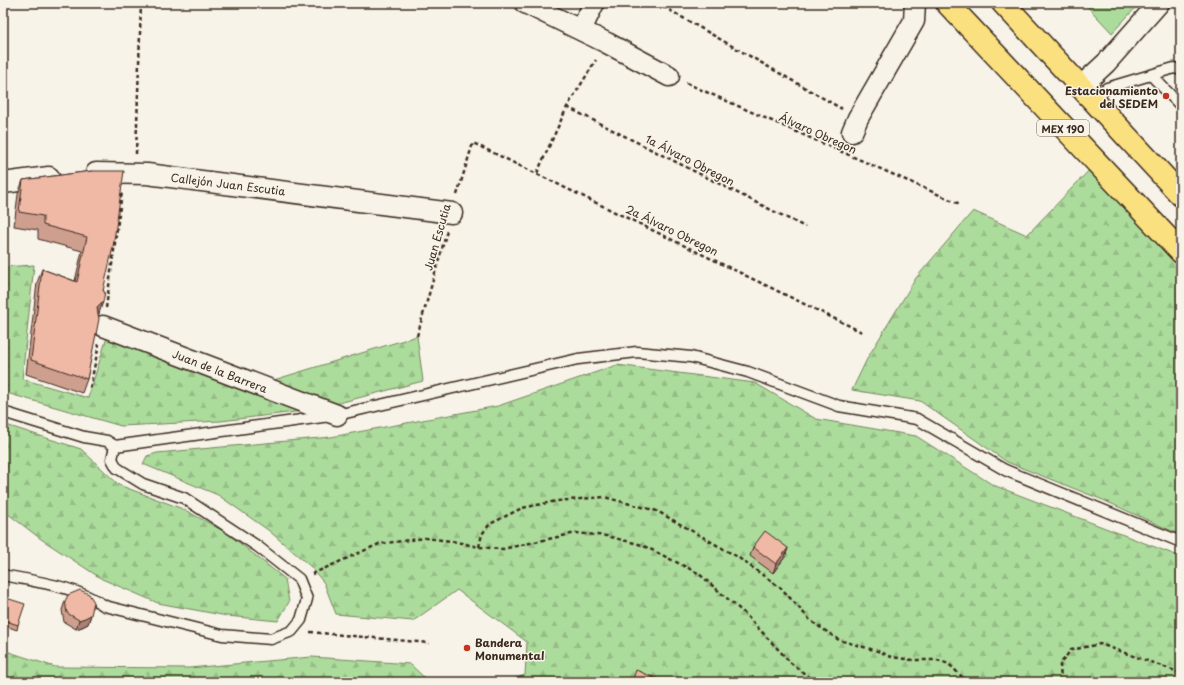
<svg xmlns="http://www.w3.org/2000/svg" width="1184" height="685" font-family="'Playpen Sans',sans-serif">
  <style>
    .green { fill: #acdc9c; stroke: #74835d }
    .forest { fill: url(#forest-firs); stroke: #74835d }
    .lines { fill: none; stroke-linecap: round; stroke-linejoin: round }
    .lane-casing { stroke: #3b2a1e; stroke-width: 13 }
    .street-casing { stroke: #3b2a1e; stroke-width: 23 }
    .primary-casing { stroke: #3b2a1e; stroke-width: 25 }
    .path { stroke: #3b2a1e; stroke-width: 2.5; stroke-dasharray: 4 3; stroke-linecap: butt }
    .lane { stroke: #f7f3e8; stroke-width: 10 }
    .street { stroke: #f7f3e8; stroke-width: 20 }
    .primary { stroke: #fbe080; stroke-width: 22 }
    .wall { fill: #ce9f8f; stroke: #3b2a1e }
    .shaded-wall { fill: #a88274; stroke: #3b2a1e }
    .building { fill: #f0b9a6; stroke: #3b2a1e }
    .poi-dot { fill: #c8321e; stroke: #f7f3e8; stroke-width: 1.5 }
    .labels { text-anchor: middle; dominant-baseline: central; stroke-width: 3; stroke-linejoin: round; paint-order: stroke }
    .shield { fill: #f7f3e8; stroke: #73665b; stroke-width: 1 }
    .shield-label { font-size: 10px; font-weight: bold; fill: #3b2a1e }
    .poi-label { font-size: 11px; font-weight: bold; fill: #3b2a1e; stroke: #f7f3e8; text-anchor: end }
    .street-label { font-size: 11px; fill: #3b2a1e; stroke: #f7f3e8 }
  </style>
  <defs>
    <pattern id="forest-firs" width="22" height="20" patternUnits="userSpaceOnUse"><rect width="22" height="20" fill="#acdc9c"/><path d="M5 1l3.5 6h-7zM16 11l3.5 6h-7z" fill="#95bd86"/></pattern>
  </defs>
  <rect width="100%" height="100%" fill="#f7f3e8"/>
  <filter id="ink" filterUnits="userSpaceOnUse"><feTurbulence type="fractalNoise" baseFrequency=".025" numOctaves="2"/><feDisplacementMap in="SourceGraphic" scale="8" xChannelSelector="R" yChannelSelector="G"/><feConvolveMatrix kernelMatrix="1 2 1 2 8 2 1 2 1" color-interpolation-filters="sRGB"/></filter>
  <g filter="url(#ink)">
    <path class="green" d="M 1084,3 L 1140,3 L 1112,33 Z"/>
    <path class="forest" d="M 1098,161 L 1181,252 L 1181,535 L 1103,500 L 1007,462 L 920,401 L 852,390 L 868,357 L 916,278 L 973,211 L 1027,235 Z
      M 34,265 L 22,379 L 88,398 L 108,334 L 251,387 L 417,336 L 423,381 L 312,410 L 221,421 L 121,426 L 3,392 L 3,267 Z
      M 617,365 L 755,383 L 816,419 L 916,436 L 993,485 L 1181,557 L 1181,682 L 505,682 L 525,675 L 527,642 L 457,590 L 413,621 L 336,614 L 324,583 L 310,566 L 268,530 L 218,495 L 143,464 L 147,456 L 157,453 L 331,437 L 498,406 Z
      M 3,424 L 81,449 L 119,485 L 183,509 L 227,533 L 285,579 L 289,602 L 278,621 L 227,616 L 158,603 L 102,579 L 41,539 L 3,510 Z
      M 3,650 L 55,667 L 189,668 L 312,657 L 410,664 L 429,682 L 3,682 Z"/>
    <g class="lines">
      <g class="lane-casing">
        <path id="lane" d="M 1151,75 L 1181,106
          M 1092,100 L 1107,88 L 1174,68 L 1181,70
          M 3,412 L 84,437 L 107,441 L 115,446
          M 115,446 L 337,415 L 578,359 L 637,352 L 691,357 L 748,372 L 839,406 L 917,419 L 1005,470 L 1181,542
          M 3,575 C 38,582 75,586 105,606 L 222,635 L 271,639 L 292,631 L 301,620 L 307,599 L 299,579 L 257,546 L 184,498 L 143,484 L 117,468 L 112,459 L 115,446"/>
      </g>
      <g class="street-casing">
        <path id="street" d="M 525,3 L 607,43 L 669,76
          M 581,30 L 594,3
          M 1080,87 L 1106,63 L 1159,3
          M 852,132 L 858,118 L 914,21 L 915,3
          M 96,173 L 147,174 L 452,213
          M 3,183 L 49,177
          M 103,326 L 337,415"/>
      </g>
      <g class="primary-casing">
        <path id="primary" d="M 947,3 L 1181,252
          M 1003,3 L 1181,195"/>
      </g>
      <path class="path" d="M 657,3 L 842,109
        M 686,83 L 960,204
        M 567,107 L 805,227
        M 136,154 L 141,3
        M 537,173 L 567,107 L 596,60
        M 457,195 L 473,143 L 864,333
        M 106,308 L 122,192
        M 417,336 L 447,231
        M 90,388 L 99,344
        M 479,547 L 482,534 L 490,524 L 522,508 L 557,501 L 604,497 L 657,511 L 736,556 L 781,588 L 811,621 L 839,640 L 881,652 L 891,657 L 913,660 L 937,660 L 949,664 L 967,682
        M 312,574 L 379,544 L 425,538 L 452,541 L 479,547 L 503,549 L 576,533 L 607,536 L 642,545 L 698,573 L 744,613 L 791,663 L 815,682
        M 310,632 L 429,643
        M 1061,682 L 1060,664 L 1071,650 L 1100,644 L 1181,673"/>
      <use href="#lane" class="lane"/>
      <use href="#street" class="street"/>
      <use href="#primary" class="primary"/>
    </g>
    <path class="wall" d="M 92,171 L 103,291 L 87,379 L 82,393 L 26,374 L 37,283 L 42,269 L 75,281 L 82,251 L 38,239 L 38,230 L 14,226 L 18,194 L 23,180 Z
      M 753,547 L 788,548 L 785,557 L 773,573 L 750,556 Z
      M 3,597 L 18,625 L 17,630 L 3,625 Z
      M 65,601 L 91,615 L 88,624 L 82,627 L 76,629 L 64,622 L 62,610 Z"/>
    <path class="shaded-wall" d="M 103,302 L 98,316 L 97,308 Z
      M 788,548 L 785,557 L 773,573 L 776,564 Z
      M 91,615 L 88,624 L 82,627 L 76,629 L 79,620 Z"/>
    <path class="building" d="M 92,171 L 124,171 L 113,247 L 103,291 L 105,292 L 103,302 L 97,308 L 99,319 L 87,379 L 31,360 L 42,269 L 77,282 L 87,237 L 43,225 L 43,216 L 19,212 L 23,180 Z
      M 765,531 L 788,548 L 776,564 L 753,547 Z
      M 80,590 L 89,594 L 94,602 L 91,615 L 85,618 L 79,620 L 67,613 L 65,601 L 68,595 Z
      M 3,597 L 25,604 L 18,625 L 3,620 Z
      M 636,670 L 662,681 L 661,682 L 632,682 Z"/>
  </g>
  <g class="poi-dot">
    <circle cx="1166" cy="96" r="4"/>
    <circle cx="467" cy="648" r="4"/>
  </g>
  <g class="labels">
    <rect class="shield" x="1037" y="120" width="52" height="16" rx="3"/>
    <g class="shield-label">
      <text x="1063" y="128">MEX 190</text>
    </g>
    <g class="poi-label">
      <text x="1158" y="90">Estacionamiento<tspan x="1158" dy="13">del SEDEM</tspan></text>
      <text x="475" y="642" text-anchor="start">Bandera<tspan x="475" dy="13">Monumental</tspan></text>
    </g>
    <g class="street-label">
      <text transform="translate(818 133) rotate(24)">Álvaro Obregon</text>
      <text transform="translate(690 160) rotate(27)">1a Álvaro Obregon</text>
      <text transform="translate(228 184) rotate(7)">Callejón Juan Escutia</text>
      <text transform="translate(672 230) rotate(26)">2a Álvaro Obregon</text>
      <text transform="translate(437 237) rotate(-74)">Juan Escutia</text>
      <text transform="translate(220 371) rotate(21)">Juan de la Barrera</text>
    </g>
  </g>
  <rect width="1184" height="685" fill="none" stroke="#f7f3e8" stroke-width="16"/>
  <rect x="8" y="8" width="1168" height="669" fill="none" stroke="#3b2a1e" stroke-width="1.5" filter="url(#ink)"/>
</svg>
